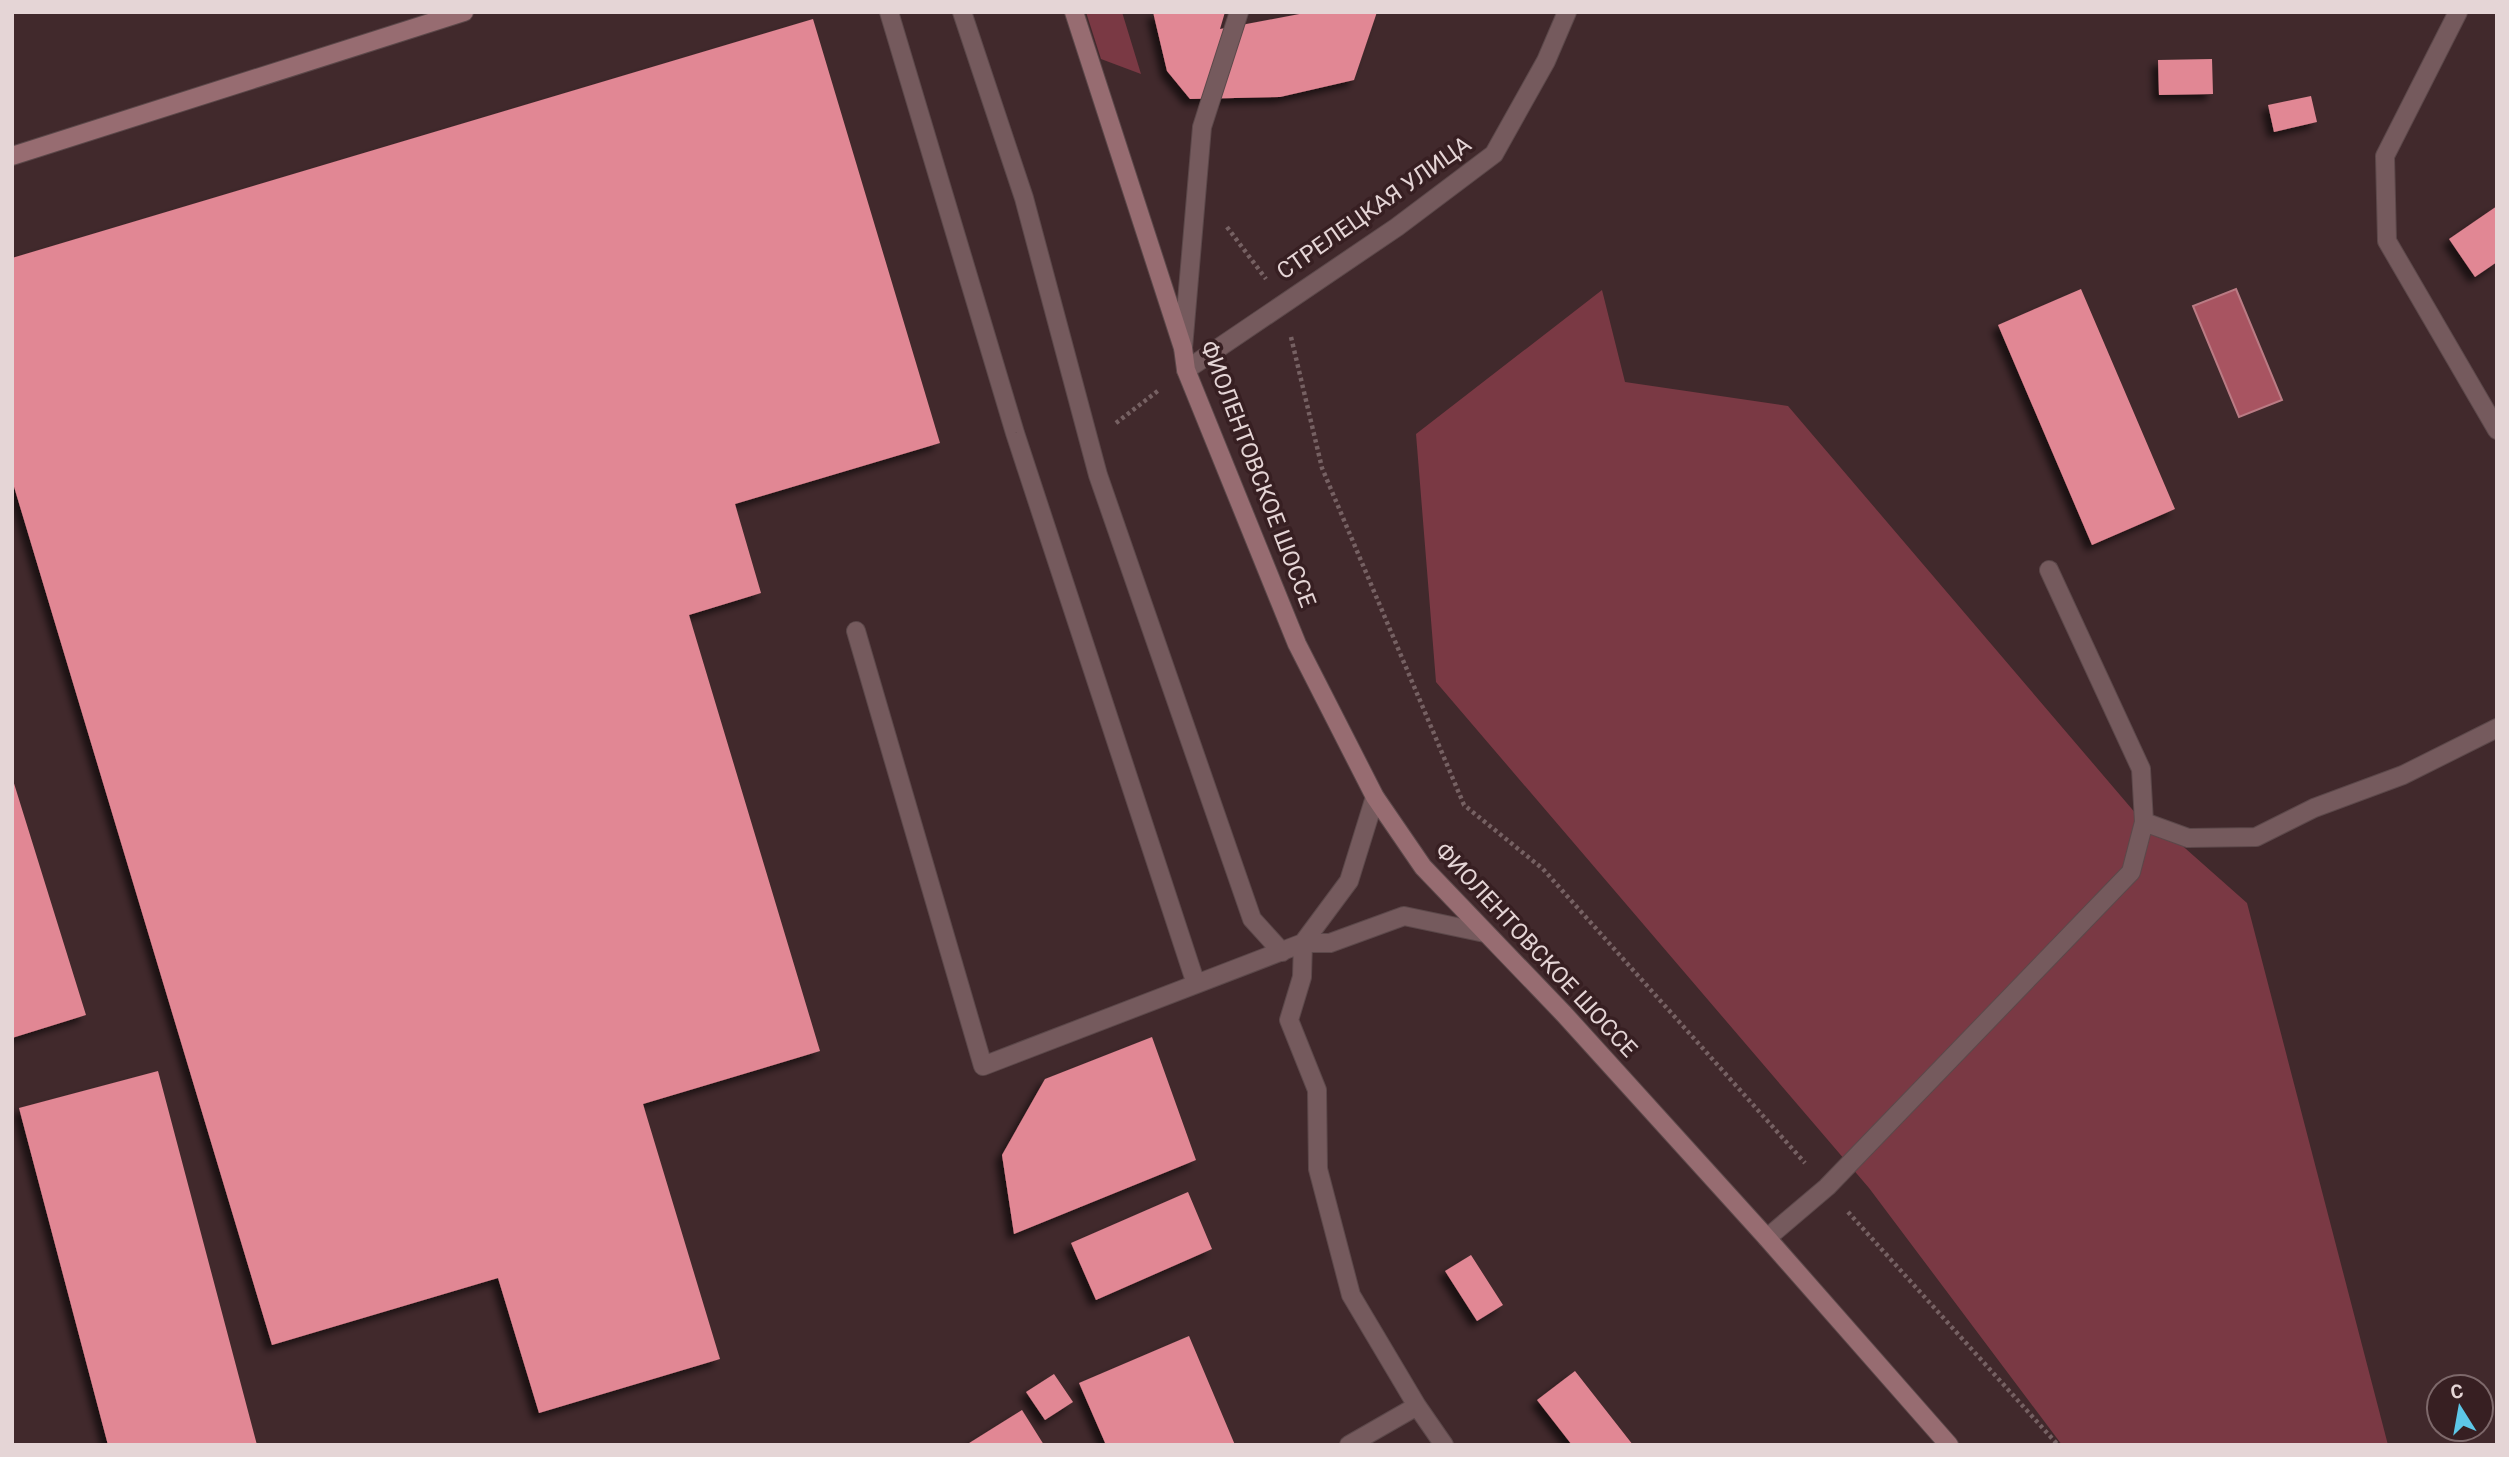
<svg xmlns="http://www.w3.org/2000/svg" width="2509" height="1457" font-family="Roboto,sans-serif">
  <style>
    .green { fill: #7a3944 }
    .water { fill: #a85461; stroke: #ba7b84; stroke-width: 2 }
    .building { fill: #e18794; filter: url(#shadow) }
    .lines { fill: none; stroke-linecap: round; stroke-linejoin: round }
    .lane-casing { stroke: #5c484a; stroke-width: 20 }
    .street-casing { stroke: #5c484a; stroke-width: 20 }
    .secondary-casing { stroke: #5c484a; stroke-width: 20 }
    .path { stroke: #766163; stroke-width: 4.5; stroke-dasharray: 3.5 3.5; stroke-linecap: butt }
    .lane { stroke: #755a5d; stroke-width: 18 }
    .street { stroke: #755a5d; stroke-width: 18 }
    .secondary { stroke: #976c71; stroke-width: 18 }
    .labels { text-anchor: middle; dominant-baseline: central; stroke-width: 7; stroke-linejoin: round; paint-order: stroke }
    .street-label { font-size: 23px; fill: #e5d5d6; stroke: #371f22 }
  </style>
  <defs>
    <filter id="shadow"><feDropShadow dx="-6" dy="6" stdDeviation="3.5" flood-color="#0009"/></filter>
  </defs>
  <rect width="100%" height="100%" fill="#41292c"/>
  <path class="green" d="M 1086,12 L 1122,12 L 1141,74 L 1101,59 Z
    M 1602,290 L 1625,382 L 1788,406 L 2143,822 L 2177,841 L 2247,903 L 2388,1445 L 2062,1445 L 1869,1188 L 1436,682 L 1416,434 Z"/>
  <path class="water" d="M 2236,289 L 2282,400 L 2239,417 L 2193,306 Z"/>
  <path class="building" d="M 1153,12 L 1225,12 L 1220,29 L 1310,12 L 1377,12 L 1354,80 L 1280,97 L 1190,99 L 1167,71 Z
    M 813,19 L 940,443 L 735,504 L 761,593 L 689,615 L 820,1051 L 643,1104 L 720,1359 L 539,1413 L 498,1278 L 272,1345 L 12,480 L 12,258 Z
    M 2212,59 L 2213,94 L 2159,95 L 2158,60 Z
    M 2311,96 L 2317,122 L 2274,132 L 2268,105 Z
    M 2497,206 L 2497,262 L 2475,277 L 2449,239 Z
    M 2081,289 L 2175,509 L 2092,545 L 1998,325 Z
    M 12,777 L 86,1015 L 12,1038 Z
    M 1152,1037 L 1196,1160 L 1014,1234 L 1002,1155 L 1045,1079 Z
    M 158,1071 L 257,1445 L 108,1445 L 19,1108 Z
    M 1188,1192 L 1212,1249 L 1096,1300 L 1071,1243 Z
    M 1471,1255 L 1503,1305 L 1477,1321 L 1445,1271 Z
    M 1189,1336 L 1235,1445 L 1106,1445 L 1079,1383 Z
    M 1575,1371 L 1633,1445 L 1572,1445 L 1537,1400 Z
    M 1054,1374 L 1073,1402 L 1045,1420 L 1026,1392 Z
    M 1022,1410 L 1044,1445 L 966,1445 Z"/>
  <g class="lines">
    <g class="lane-casing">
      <path id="lane" d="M 889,12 L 1015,433 L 1196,984
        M 962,12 L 1024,198 L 1098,475 L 1252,919 L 1282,952
        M 1183,348 L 1202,127 L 1239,12
        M 856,631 L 983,1066 L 1303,943 L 1330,943 L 1404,916 L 1485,933
        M 1375,797 L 1349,881 L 1303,943 L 1302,977 L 1289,1020 L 1317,1090 L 1318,1169 L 1351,1295 L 1417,1406 L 1444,1445
        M 2144,822 L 2188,838 L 2256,837 L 2314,808 L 2403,775 L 2497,728
        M 1767,1238 L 1827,1187 L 2131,872 L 2144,822 L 2141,769 L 2049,570
        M 1349,1445 L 1417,1406"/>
    </g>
    <g class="street-casing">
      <path id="street" d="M 2458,12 L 2385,156 L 2387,241 L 2497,430
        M 1186,370 L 1397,227 L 1494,154 L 1546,61 L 1567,12"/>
    </g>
    <g class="secondary-casing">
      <path id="secondary" d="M 1074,12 L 1183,348 L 1186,370 L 1297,644 L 1375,797 L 1423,867 L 1564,1014 L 1767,1238 L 1949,1445
        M 12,156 L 464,12"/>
    </g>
    <path class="path" d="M 1227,227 L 1266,279
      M 1291,337 L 1322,468 L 1464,805 L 1543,869 L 1805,1163
      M 1116,423 L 1159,390
      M 1848,1212 L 2058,1445"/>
    <use href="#lane" class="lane"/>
    <use href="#street" class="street"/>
    <use href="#secondary" class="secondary"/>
  </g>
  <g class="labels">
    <g class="street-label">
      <text transform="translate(1374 208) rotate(-35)">СТРЕЛЕЦКАЯ УЛИЦА</text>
      <text transform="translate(1258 474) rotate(69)">ФИОЛЕНТОВСКОЕ ШОССЕ</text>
      <text transform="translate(1536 950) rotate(47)">ФИОЛЕНТОВСКОЕ ШОССЕ</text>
    </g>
  </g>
  <rect width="2509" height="1457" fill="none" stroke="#e5d5d6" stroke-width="28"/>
  <g transform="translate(2460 1408) rotate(349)"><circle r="33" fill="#371f22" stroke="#7d686a" stroke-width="2"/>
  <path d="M0-5L12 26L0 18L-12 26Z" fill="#5dc7e8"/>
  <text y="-10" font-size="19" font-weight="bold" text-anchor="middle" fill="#e5d5d6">С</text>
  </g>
</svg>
